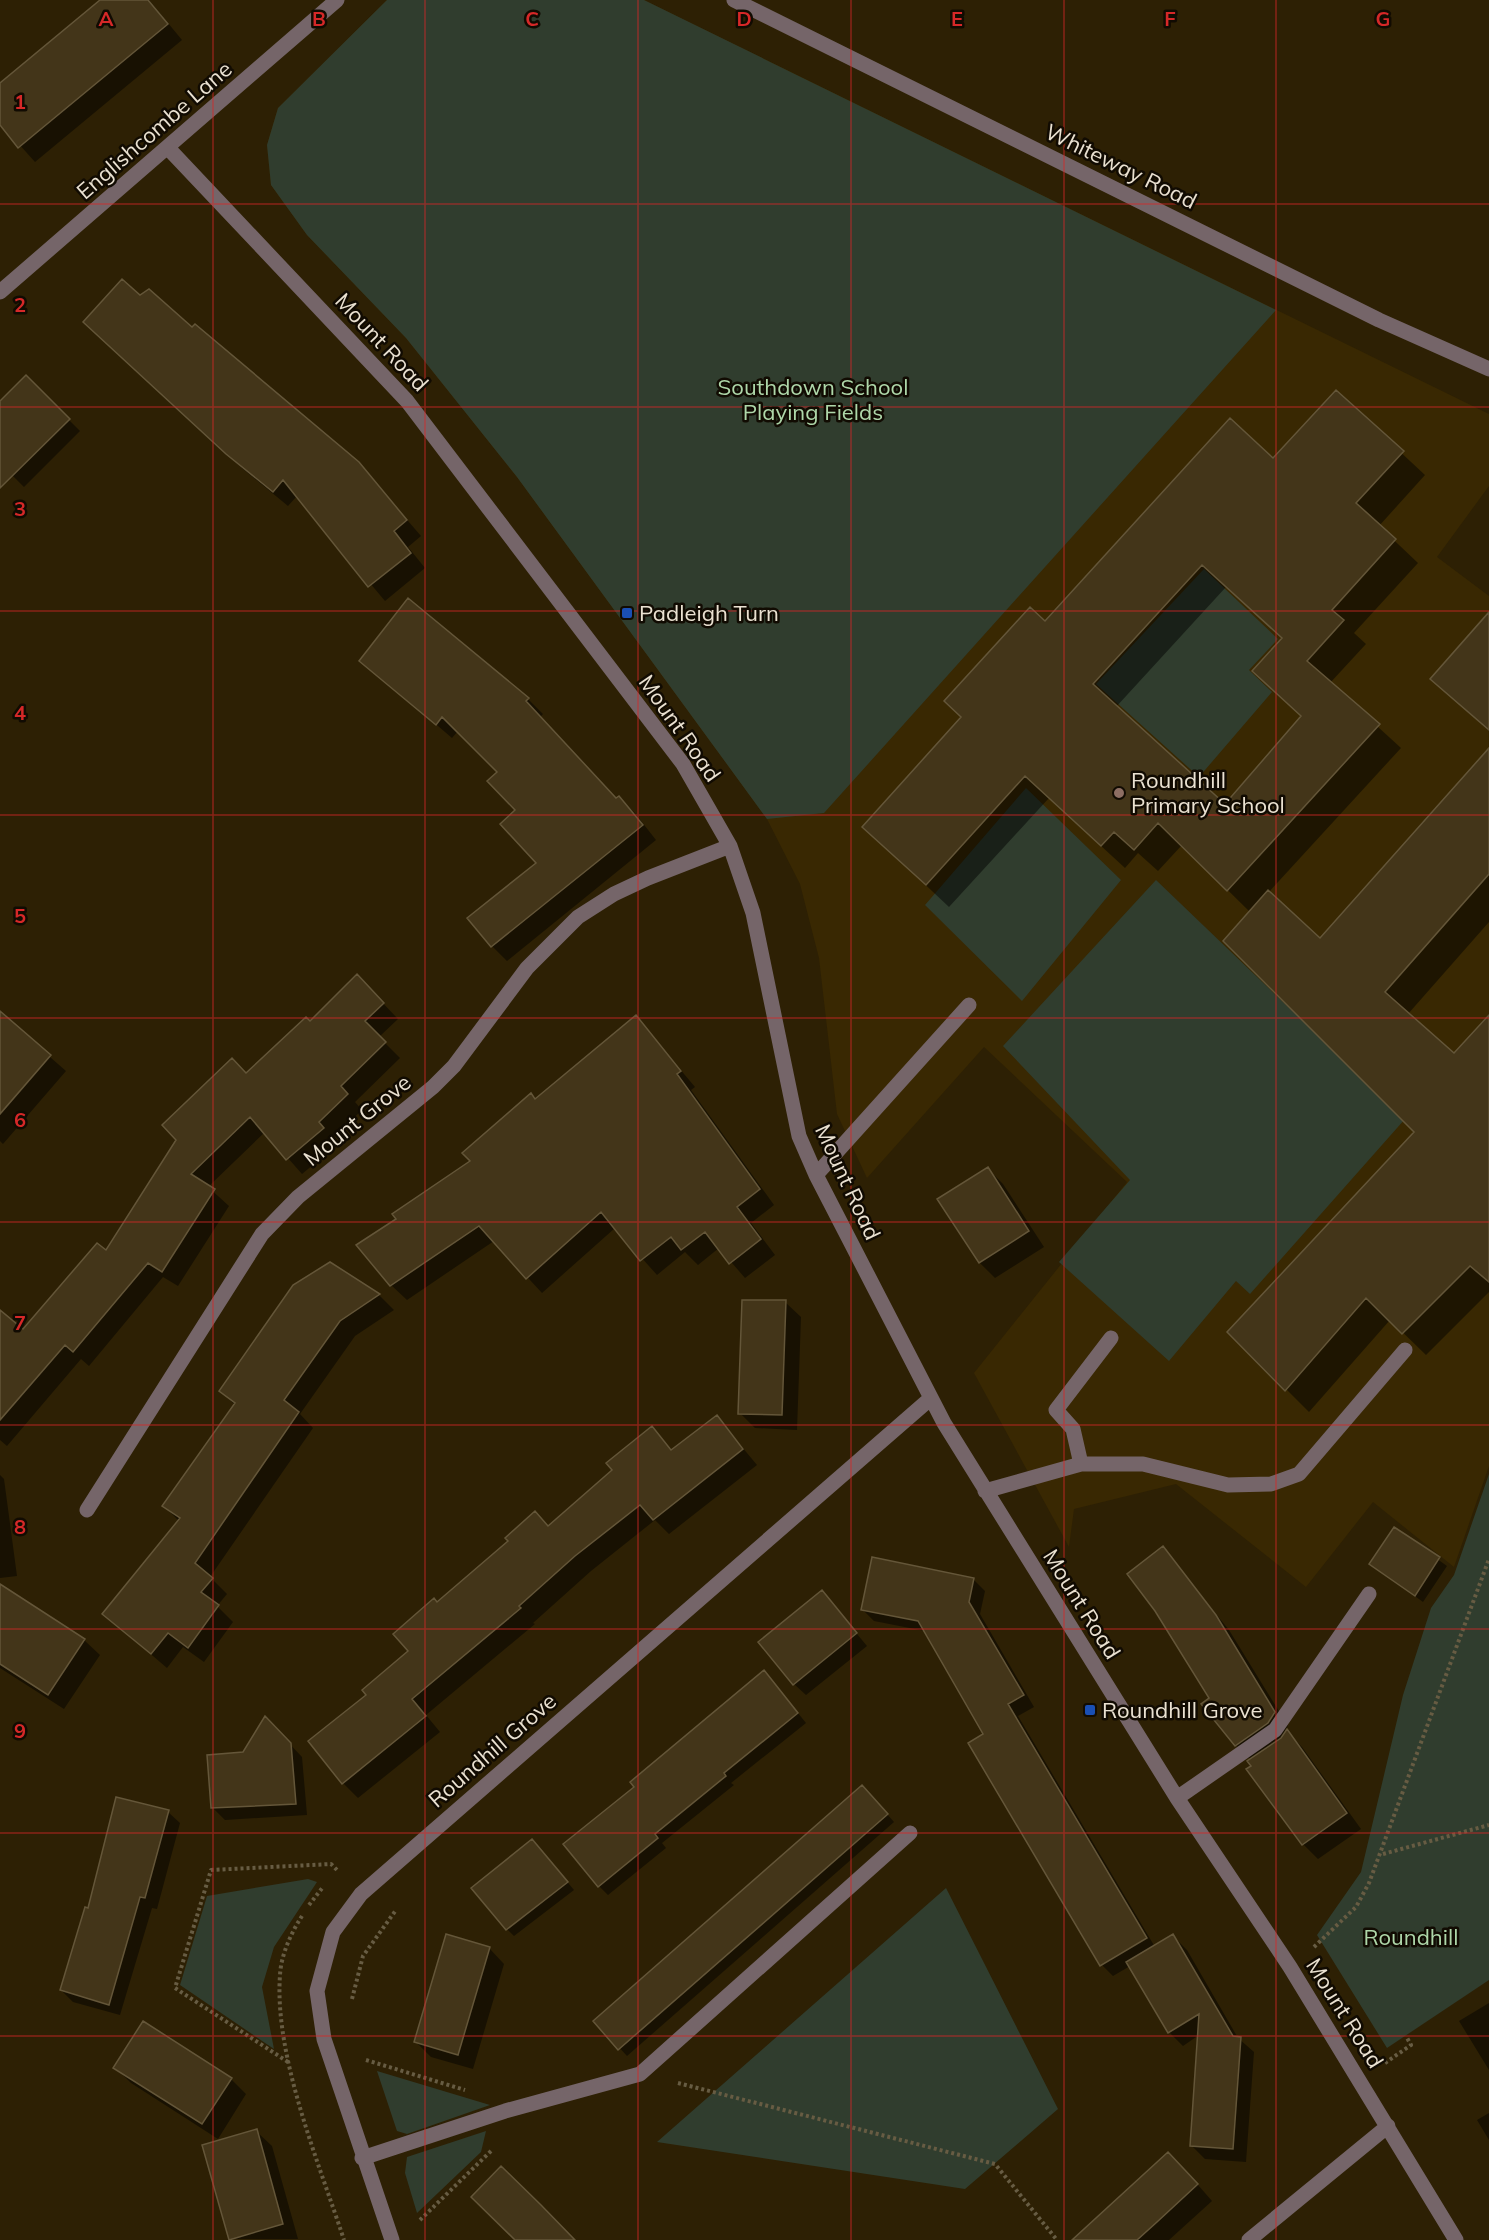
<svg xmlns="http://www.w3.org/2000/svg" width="1489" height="2240" font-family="Mulish,sans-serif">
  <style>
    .built { fill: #392802 }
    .green { fill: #303d2e }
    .shadow { fill: #0007; fill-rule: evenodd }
    .building { fill: #433519; stroke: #645639; stroke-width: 1.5; fill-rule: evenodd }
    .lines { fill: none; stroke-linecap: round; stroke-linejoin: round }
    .path { stroke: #675c43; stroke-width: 4; stroke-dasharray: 3 3; stroke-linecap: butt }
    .minor { stroke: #756569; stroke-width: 15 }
    .grid { fill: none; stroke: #d62828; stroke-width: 1.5; stroke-opacity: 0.55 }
    .transit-dot { fill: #1a4fb4; stroke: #110b02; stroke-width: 2 }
    .education-dot { fill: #8d6e63; stroke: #110b02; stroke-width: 2 }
    .labels { text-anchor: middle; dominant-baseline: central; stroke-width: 5; stroke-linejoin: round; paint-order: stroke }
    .street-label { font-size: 22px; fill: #eae1d1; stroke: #110b02 }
    .park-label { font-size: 22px; fill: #aed7a9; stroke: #110b02 }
    .poi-label { font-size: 22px; fill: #eae1d1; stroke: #110b02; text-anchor: start }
    .grid-label { font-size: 20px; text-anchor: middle; font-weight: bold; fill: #d62828; stroke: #110b02; stroke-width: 5; stroke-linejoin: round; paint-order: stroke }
  </style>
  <rect width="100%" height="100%" fill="#2d2004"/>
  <path class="built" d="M 387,0 L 644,0 L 1489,414 L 1489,486 L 1437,557 L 1489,596 L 1489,1466 L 1454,1567 L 1373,1502 L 1306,1587 L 1176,1484 L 1074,1509 L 1069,1547 L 974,1373 L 1127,1182 L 984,1047 L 867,1178 L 837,1114 L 819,958 L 800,884 L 767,819 L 517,477 L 406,338 L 307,235 L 271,185 L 267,145 L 278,108 Z"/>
  <path class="green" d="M 387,0 L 644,0 L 1276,310 L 824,813 L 767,819 L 517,477 L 406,338 L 307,235 L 271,185 L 267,145 L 278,108 Z
    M 1204,569 L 1278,639 L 1249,670 L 1272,692 L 1199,777 L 1096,684 Z
    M 1026,788 L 1121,880 L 1022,1001 L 925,905 Z
    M 1156,880 L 1405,1119 L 1250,1294 L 1236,1281 L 1169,1361 L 1059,1262 L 1130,1180 L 1003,1046 Z
    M 1489,1474 L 1489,1980 L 1387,2048 L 1317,1935 L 1361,1872 L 1403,1695 L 1431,1608 L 1454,1575 Z
    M 308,1879 L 317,1882 L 274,1947 L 262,1987 L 274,2049 L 180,1985 L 207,1896 Z
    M 946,1888 L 1058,2109 L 965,2189 L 657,2142 Z
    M 377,2071 L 490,2105 L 407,2134 L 397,2131 Z
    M 486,2131 L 481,2152 L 417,2213 L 405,2173 L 407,2157 Z"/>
  <path class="shadow" d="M 103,0 L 149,0 L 182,40 L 35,162 L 0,123 L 0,85 Z
    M 140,297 L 192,329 L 358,463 L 421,536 L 408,547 L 425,568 L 385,601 L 297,496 L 288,506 L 243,469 L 100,337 Z
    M 26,377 L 80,431 L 24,487 L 12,475 L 0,486 L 0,403 Z
    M 1336,392 L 1425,475 L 1379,526 L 1418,563 L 1354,633 L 1366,644 L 1330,683 L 1401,748 L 1268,893 L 1320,940 L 1489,750 L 1489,922 L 1408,1014 L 1454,1055 L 1489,1017 L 1489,1292 L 1426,1355 L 1390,1320 L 1309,1412 L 1229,1332 L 1416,1132 L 1250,912 L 1182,845 L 1158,871 L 1138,853 L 1125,868 L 1049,798 L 949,907 L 864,827 L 1045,623 L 1273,460 ZM 1226,587 L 1283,639 L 1303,717 L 1225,806 L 1116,707 Z
    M 408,600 L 528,699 L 543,714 L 540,717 L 616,800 L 619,798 L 634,812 L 656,840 L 507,961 L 492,946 L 538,863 L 499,772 L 458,731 L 452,738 L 361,660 Z
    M 1489,641 L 1489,731 L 1432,679 Z
    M 357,976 L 398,1019 L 379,1037 L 400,1058 L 355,1102 L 362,1110 L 333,1138 L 338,1144 L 302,1174 L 265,1132 L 208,1187 L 229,1206 L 178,1286 L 163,1277 L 89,1366 L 81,1359 L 7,1446 L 0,1440 L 0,1342 L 23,1331 L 106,1252 L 247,1075 L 310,1023 Z
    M 636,1017 L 695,1087 L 691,1090 L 774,1205 L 751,1223 L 775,1255 L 745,1278 L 719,1248 L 698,1265 L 685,1252 L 657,1275 L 615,1228 L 542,1293 L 494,1241 L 407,1300 L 391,1285 L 398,1220 L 472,1162 L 536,1100 Z
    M 11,1023 L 66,1071 L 3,1144 L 0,1141 L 0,1036 Z
    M 987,1168 L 1003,1184 L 1044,1247 L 995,1278 L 980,1263 L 939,1199 Z
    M 330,1264 L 379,1295 L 394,1310 L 355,1336 L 300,1414 L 313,1428 L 210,1577 L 227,1594 L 217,1606 L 233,1622 L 204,1662 L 183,1647 L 167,1668 L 104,1614 L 180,1522 L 164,1506 L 235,1405 L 221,1391 Z
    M 785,1302 L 801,1317 L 797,1430 L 755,1428 L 740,1413 Z
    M 717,1417 L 757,1465 L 669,1534 L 655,1520 L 591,1571 L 533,1623 L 535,1624 L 426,1715 L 440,1732 L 358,1798 L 343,1783 L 368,1695 L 410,1651 L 438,1604 L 549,1527 L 614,1470 L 651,1428 L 673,1451 Z
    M 0,1475 L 4,1479 L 17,1576 L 0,1578 Z
    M 1395,1529 L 1447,1566 L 1423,1602 L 1371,1564 Z
    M 1162,1548 L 1229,1630 L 1288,1726 L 1285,1730 L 1302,1747 L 1361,1829 L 1318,1859 L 1303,1844 L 1251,1760 L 1236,1745 L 1211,1698 Z
    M 974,1580 L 985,1591 L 980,1614 L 1034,1707 L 1018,1716 L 1155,1947 L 1173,1936 L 1187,1950 L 1238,2038 L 1254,2052 L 1246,2162 L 1205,2159 L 1191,2145 L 1199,2035 L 1183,2046 L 1169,2032 L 1130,1966 L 1113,1976 L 1102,1965 L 970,1744 L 985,1734 L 925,1631 L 874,1621 L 863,1610 Z
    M 0,1591 L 84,1640 L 100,1655 L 64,1709 L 0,1668 Z
    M 822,1592 L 867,1646 L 806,1695 L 794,1684 Z
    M 772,1681 L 806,1723 L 731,1783 L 734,1785 L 662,1843 L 666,1848 L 608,1895 L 599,1886 Z
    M 265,1718 L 302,1757 L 307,1815 L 225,1820 L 213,1808 Z
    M 870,1795 L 894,1822 L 627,2056 L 595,2021 Z
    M 168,1812 L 180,1823 L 157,1909 L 152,1908 L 120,2015 L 73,2002 L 61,1990 L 89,1910 Z
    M 539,1848 L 574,1890 L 514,1936 L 507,1929 Z
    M 489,1948 L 504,1964 L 473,2069 L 431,2057 L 416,2042 Z
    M 1489,2003 L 1489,2070 L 1459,2021 Z
    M 115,2067 L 231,2079 L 246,2094 L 218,2139 L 131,2083 Z
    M 1489,2113 L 1489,2140 L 1477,2120 Z
    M 256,2131 L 272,2146 L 298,2239 L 230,2239 Z
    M 1184,2169 L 1212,2201 L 1169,2240 L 1099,2240 Z"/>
  <path class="building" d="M 100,0 L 148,0 L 168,24 L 18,148 L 0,125 L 0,83 Z
    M 122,279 L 140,295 L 149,289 L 192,327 L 195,324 L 359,462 L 407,520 L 394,531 L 411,553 L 368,587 L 283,480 L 273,492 L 226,454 L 83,322 Z
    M 26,375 L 70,419 L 0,488 L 0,401 Z
    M 1336,390 L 1404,451 L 1356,503 L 1396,539 L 1332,610 L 1344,620 L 1307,661 L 1380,724 L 1227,891 L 1158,823 L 1134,850 L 1114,832 L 1101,846 L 1025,776 L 926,885 L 862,827 L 961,717 L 944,701 L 1030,607 L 1045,621 L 1230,418 L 1273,458 ZM 1202,565 L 1282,638 L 1252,671 L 1301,716 L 1225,804 L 1093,684 Z
    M 408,598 L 529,698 L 526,701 L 616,798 L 619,796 L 643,825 L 491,947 L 467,918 L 536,863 L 500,824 L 515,810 L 487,781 L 497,772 L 442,717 L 436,725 L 359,661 Z
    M 1489,612 L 1489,730 L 1430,679 Z
    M 1489,748 L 1489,874 L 1385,992 L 1454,1053 L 1489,1015 L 1489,1282 L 1470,1266 L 1402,1334 L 1366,1298 L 1285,1391 L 1227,1332 L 1414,1132 L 1223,941 L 1268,890 L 1320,938 Z
    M 357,974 L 384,1003 L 365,1021 L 386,1042 L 341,1086 L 348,1094 L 319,1122 L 324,1128 L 286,1160 L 250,1117 L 191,1174 L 215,1189 L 162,1272 L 148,1263 L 73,1352 L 65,1345 L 0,1420 L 0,1310 L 23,1329 L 97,1243 L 106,1250 L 176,1140 L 162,1125 L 232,1058 L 246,1073 L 306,1017 L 310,1021 Z
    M 0,1011 L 51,1055 L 0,1114 Z
    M 636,1015 L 681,1071 L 677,1074 L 760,1189 L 737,1207 L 761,1239 L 729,1264 L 705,1232 L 681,1250 L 671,1237 L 640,1261 L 601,1212 L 526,1279 L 479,1226 L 390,1286 L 356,1245 L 396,1219 L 392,1214 L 470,1161 L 462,1153 L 531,1093 L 535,1099 Z
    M 988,1167 L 1029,1231 L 979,1263 L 937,1199 Z
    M 330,1262 L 380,1294 L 340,1321 L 284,1400 L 299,1412 L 195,1563 L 213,1578 L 201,1592 L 219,1605 L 188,1648 L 168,1633 L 151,1654 L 102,1614 L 180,1518 L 162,1506 L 235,1403 L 219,1391 L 293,1285 Z
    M 742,1300 L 786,1300 L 782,1415 L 738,1414 Z
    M 717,1415 L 743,1449 L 653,1520 L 640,1505 L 575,1556 L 519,1606 L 521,1608 L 412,1699 L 426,1716 L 342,1784 L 308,1741 L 366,1695 L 362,1690 L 408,1651 L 393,1634 L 434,1598 L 437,1602 L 508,1541 L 505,1538 L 535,1511 L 548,1526 L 612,1470 L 606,1463 L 652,1426 L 671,1450 Z
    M 1394,1527 L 1440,1557 L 1415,1596 L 1369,1564 Z
    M 1163,1546 L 1216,1615 L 1275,1712 L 1268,1723 L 1235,1746 L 1201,1704 L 1209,1698 L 1155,1611 L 1127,1574 Z
    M 872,1557 L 974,1578 L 969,1602 L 1024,1695 L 1008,1704 L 1147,1938 L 1100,1966 L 968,1743 L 983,1734 L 918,1621 L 861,1610 Z
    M 0,1584 L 85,1639 L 48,1695 L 0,1664 Z
    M 822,1590 L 857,1633 L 793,1685 L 758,1642 Z
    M 764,1670 L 798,1713 L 724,1773 L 726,1776 L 655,1834 L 658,1838 L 598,1887 L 563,1844 L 634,1787 L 630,1782 Z
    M 265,1716 L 291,1743 L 296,1804 L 211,1808 L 207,1755 L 243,1752 Z
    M 1287,1729 L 1347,1813 L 1302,1845 L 1246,1769 L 1251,1766 L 1247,1761 L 1281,1738 Z
    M 862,1785 L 888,1814 L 618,2050 L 593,2021 Z
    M 116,1797 L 169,1810 L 145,1898 L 140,1897 L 109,2005 L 60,1990 L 85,1907 L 88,1908 Z
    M 532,1839 L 568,1882 L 506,1930 L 471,1888 Z
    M 446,1934 L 490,1947 L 458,2055 L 414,2042 Z
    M 1173,1934 L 1233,2036 L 1241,2037 L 1233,2149 L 1190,2146 L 1199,2014 L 1168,2033 L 1126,1962 Z
    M 143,2021 L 232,2078 L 202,2124 L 113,2068 Z
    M 257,2129 L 283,2224 L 229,2240 L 202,2145 Z
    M 1168,2152 L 1198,2184 L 1157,2222 L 1137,2240 L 1072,2240 Z
    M 501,2166 L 541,2205 L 575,2240 L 515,2240 L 471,2197 Z"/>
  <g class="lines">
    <path class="path" d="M 1383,1854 L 1489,1825
      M 309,1905 L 323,1887
      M 302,1916 C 291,1933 281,1955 280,1975 C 274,2056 319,2163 344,2240
      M 1314,1947 L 1356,1907 L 1369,1883 L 1489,1559
      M 352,1999 L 363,1956 L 396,1910
      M 366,2060 L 465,2090
      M 288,2062 L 175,1988 L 211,1870 L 331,1864 L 339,1872
      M 1385,2063 L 1411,2045 L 1406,2036
      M 678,2083 L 995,2164 L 1057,2240
      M 420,2220 L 492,2150"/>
    <path class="minor" d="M 734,0 L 1379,320 L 1489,369
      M 168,148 L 407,401 L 683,764 L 730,846 L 753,913 L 799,1136 L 816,1175 L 944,1423 L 1177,1798 L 1290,1967 L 1456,2240
      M 0,292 L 337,0
      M 816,1175 L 969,1005
      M 1081,1464 L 1143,1464 L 1228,1485 L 1271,1484 L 1299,1474 L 1405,1350
      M 985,1491 L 1081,1464 L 1073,1429 L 1056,1410 L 1111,1338
      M 87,1510 L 262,1234 L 298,1197 L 433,1087 L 454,1066 L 527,968 L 578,917 L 614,894 L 648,878 L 730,846
      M 1177,1798 L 1275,1730 L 1369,1594
      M 362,2158 L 505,2111 L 640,2074 L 910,1833
      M 392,2240 L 324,2039 L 317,1991 L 333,1932 L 361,1894 L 931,1398
      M 1249,2240 L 1388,2126"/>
  </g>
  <path class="grid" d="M 213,0 L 213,2240M 425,0 L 425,2240M 638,0 L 638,2240M 851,0 L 851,2240M 1064,0 L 1064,2240M 1276,0 L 1276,2240M 0,204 L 1489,204M 0,407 L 1489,407M 0,611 L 1489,611M 0,815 L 1489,815M 0,1018 L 1489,1018M 0,1222 L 1489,1222M 0,1425 L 1489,1425M 0,1629 L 1489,1629M 0,1833 L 1489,1833M 0,2036 L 1489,2036"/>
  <g class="transit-dot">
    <rect x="621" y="607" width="12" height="12" rx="3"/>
    <rect x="1084" y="1704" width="12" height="12" rx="3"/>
  </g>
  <circle class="education-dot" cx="1119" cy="793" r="6"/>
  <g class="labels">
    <g class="street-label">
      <text transform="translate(154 130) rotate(-41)">Englishcombe Lane</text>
      <text transform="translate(1121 166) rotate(26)">Whiteway Road</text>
      <text transform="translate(382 342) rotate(47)">Mount Road</text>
      <text transform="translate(680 728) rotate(55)">Mount Road</text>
      <text transform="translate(357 1120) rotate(-39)">Mount Grove</text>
      <text transform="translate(848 1182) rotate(65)">Mount Road</text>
      <text transform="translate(1082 1604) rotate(58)">Mount Road</text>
      <text transform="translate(492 1750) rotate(-41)">Roundhill Grove</text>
      <text transform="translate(1345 2013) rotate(58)">Mount Road</text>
    </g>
    <g class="park-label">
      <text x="813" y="387">Southdown School<tspan x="813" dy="25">Playing Fields</tspan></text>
      <text x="1411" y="1937">Roundhill</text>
    </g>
    <g class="poi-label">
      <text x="639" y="613">Padleigh Turn</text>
      <text x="1131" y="780">Roundhill<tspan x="1131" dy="25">Primary School</tspan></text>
      <text x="1102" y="1710">Roundhill Grove</text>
    </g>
  </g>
  <g class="grid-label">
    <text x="106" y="26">A</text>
    <text x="319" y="26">B</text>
    <text x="532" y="26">C</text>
    <text x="744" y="26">D</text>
    <text x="957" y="26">E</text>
    <text x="1170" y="26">F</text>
    <text x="1383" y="26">G</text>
    <text x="20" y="109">1</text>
    <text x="20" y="312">2</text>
    <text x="20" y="516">3</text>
    <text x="20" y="720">4</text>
    <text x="20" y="923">5</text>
    <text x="20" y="1127">6</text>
    <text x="20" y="1330">7</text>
    <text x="20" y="1534">8</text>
    <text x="20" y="1738">9</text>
  </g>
</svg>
